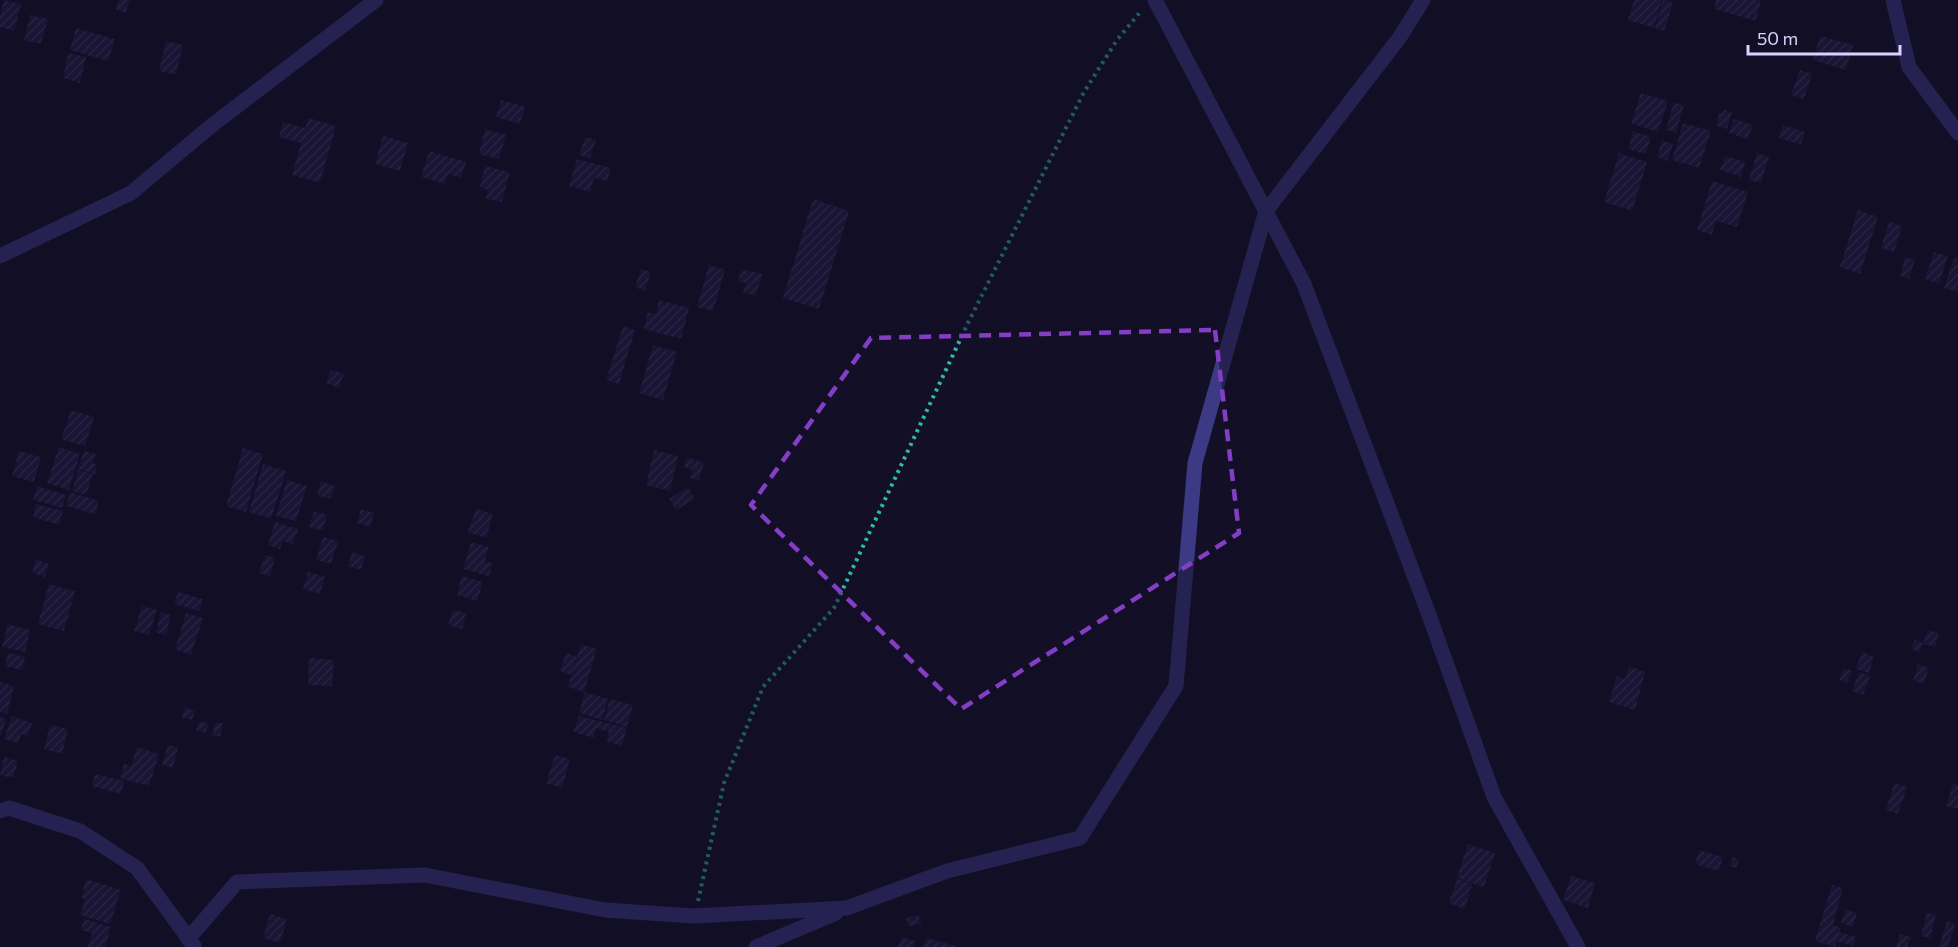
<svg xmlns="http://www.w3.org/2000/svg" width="1958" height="947" font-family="Commissioner,sans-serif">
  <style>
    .building { fill: url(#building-hatch) }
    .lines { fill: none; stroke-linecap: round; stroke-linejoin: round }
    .path { stroke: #2fb8b0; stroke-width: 4; stroke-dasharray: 3 4.5; stroke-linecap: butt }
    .minor { stroke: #3d3a85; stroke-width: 15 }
    .marked { fill: none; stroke: #843dc5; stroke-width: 4.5; stroke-dasharray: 12 8; stroke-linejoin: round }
  </style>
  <defs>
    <pattern id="building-hatch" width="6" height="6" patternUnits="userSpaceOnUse" patternTransform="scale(1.5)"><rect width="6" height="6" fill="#241b47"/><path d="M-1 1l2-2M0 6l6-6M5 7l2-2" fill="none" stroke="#433b63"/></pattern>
  </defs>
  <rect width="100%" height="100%" fill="#130f26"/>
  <path class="building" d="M 4,0 L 21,4 L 14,31 L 0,27 L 0,16 Z
    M 119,0 L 130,0 L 125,13 L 115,9 Z
    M 1634,0 L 1662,0 L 1654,28 L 1628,20 Z
    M 1663,0 L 1673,3 L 1664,31 L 1655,28 Z
    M 1716,0 L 1761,0 L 1756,21 L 1714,9 Z
    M 30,15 L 48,19 L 41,44 L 24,40 Z
    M 76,28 L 115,39 L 108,61 L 70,50 Z
    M 1820,36 L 1853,45 L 1846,70 L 1813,60 Z
    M 166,41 L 183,45 L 176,75 L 159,71 Z
    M 68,53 L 86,57 L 80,83 L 63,78 Z
    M 1800,70 L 1812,74 L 1804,99 L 1791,95 Z
    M 1641,93 L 1668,101 L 1658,132 L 1631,123 Z
    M 501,100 L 525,107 L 520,124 L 496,117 Z
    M 1674,102 L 1684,105 L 1676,133 L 1666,130 Z
    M 1724,110 L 1732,112 L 1727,129 L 1716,126 L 1719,113 L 1723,113 Z
    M 308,118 L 336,126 L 320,183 L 292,175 L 301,143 L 279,137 L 283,122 L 305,128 Z
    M 1734,119 L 1753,125 L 1748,139 L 1729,133 Z
    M 1683,123 L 1711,131 L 1699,168 L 1672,160 Z
    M 1783,125 L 1805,132 L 1801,145 L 1779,138 Z
    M 485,129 L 506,135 L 499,159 L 479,154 Z
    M 1633,131 L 1651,137 L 1646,154 L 1628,149 Z
    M 383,136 L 408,143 L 400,171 L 375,164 Z
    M 585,137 L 596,140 L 590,158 L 579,155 Z
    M 1662,140 L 1673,144 L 1667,161 L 1657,157 Z
    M 429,151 L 466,162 L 461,178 L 448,174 L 445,184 L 421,177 Z
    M 1619,153 L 1647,162 L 1632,211 L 1604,202 Z
    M 1757,153 L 1769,157 L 1761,183 L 1749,180 Z
    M 1725,156 L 1745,162 L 1741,177 L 1720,170 Z
    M 577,159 L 611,168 L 607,181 L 594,178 L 590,192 L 569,186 Z
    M 485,166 L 510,172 L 502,202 L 486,199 L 488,190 L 480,187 Z
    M 1712,181 L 1748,192 L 1737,227 L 1716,221 L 1712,235 L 1697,230 Z
    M 813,199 L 849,211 L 819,309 L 783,298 Z
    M 1858,210 L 1878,217 L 1860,274 L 1840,267 Z
    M 1889,222 L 1902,226 L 1894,252 L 1881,248 Z
    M 1934,252 L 1948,256 L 1939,284 L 1925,279 Z
    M 1905,257 L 1915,260 L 1909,279 L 1900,276 Z
    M 1954,258 L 1958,259 L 1958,292 L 1944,288 Z
    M 709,265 L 725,270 L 713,311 L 697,307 Z
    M 641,269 L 651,272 L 645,291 L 635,287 Z
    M 741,269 L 762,274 L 756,296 L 743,292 L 746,283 L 738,281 Z
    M 659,300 L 689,308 L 681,339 L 644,329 L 648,312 L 656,314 Z
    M 623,326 L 635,330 L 619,384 L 606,380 Z
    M 653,345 L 677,352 L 663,400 L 639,393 Z
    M 331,370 L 344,374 L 339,388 L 326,383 Z
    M 71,410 L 94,417 L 85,446 L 61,439 Z
    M 59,447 L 80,454 L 69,490 L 47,483 Z
    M 243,448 L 263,454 L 246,512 L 226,506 Z
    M 654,450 L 678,456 L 670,491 L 646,485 Z
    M 19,451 L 41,457 L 34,482 L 12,476 Z
    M 84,451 L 96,454 L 93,463 L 97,465 L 95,474 L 78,469 Z
    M 687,457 L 704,463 L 699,480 L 690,478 L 693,470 L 684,467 Z
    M 263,464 L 286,471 L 271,519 L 249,512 Z
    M 78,470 L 93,474 L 86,495 L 72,491 Z
    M 287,480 L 307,486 L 296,521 L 276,516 Z
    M 321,481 L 335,486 L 330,499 L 317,495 Z
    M 37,486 L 66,495 L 62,508 L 33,500 Z
    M 688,487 L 695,499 L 676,510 L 669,499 Z
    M 70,492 L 99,501 L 95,514 L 66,506 Z
    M 36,504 L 63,511 L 59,525 L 33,517 Z
    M 361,509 L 374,513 L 370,527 L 357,523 Z
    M 476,509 L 493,514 L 486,538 L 468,532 Z
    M 314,511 L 327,515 L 323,531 L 309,527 Z
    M 275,522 L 298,529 L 293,544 L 283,541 L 280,549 L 268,545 Z
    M 323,537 L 338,541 L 331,564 L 316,560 Z
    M 471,542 L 489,547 L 485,561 L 493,563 L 489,576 L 463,569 Z
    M 352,552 L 365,556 L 361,570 L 348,566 Z
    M 265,555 L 275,558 L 270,576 L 259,573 Z
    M 36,559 L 49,564 L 45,577 L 32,573 Z
    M 308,572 L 325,577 L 320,594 L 303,589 Z
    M 462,576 L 483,582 L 477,601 L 457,595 Z
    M 49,584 L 75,591 L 64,631 L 38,624 Z
    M 178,592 L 203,599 L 199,611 L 174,604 Z
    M 142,606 L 157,610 L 149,635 L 134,631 Z
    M 453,610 L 466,613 L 462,629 L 448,625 Z
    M 161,612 L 171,615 L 166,635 L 156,632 Z
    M 186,613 L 203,618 L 191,655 L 175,649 Z
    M 8,624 L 30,630 L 25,652 L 2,647 Z
    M 1928,630 L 1939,633 L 1935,647 L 1923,644 Z
    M 1915,640 L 1923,643 L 1920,652 L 1911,649 Z
    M 581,644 L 597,649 L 584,692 L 568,687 Z
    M 1862,652 L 1874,657 L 1869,673 L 1856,669 Z
    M 8,653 L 25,657 L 22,670 L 5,666 Z
    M 566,653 L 577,657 L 571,675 L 560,671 Z
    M 309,658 L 334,660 L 332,686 L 308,685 Z
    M 1918,664 L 1929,668 L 1924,684 L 1913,680 Z
    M 1629,666 L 1645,672 L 1635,710 L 1609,702 L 1617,676 L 1625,679 Z
    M 1844,668 L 1852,671 L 1847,683 L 1839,680 Z
    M 1859,672 L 1870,676 L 1863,695 L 1852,691 Z
    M 0,682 L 14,686 L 7,714 L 0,712 Z
    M 585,692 L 608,699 L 602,720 L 579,713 Z
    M 610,699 L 633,705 L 627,727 L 604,720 Z
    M 185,707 L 195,711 L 192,720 L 181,717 Z
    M 12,716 L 32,723 L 28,736 L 21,734 L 18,743 L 4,739 Z
    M 579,716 L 627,728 L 622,746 L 606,741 L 609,732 L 596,728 L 594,738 L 573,732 Z
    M 0,717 L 6,719 L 1,736 L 0,736 Z
    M 199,721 L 209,724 L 205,733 L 196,730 Z
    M 215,723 L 223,723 L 220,736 L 212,736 Z
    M 50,725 L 68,729 L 62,754 L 44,749 Z
    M 168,745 L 178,747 L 173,768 L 162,765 Z
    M 137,747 L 159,754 L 149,786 L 120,778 L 124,764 L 131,766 Z
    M 555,755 L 570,759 L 562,788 L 546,783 Z
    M 4,757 L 18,761 L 13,778 L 0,775 Z
    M 95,774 L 124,781 L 121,794 L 92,786 Z
    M 1894,783 L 1907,787 L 1898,814 L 1886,810 Z
    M 1953,783 L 1958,785 L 1958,809 L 1946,806 Z
    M 1468,844 L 1495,853 L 1484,887 L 1457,878 Z
    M 1699,850 L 1723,857 L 1719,871 L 1695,864 Z
    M 1733,857 L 1739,859 L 1737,868 L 1730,866 Z
    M 1571,876 L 1595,883 L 1588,908 L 1563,900 Z
    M 86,879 L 121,890 L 110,924 L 80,915 L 85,899 L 81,898 Z
    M 1457,879 L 1472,884 L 1465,909 L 1449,903 Z
    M 1832,885 L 1843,888 L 1833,925 L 1841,928 L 1839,932 L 1856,937 L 1853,946 L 1837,941 L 1835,947 L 1815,941 Z
    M 1845,909 L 1857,913 L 1853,927 L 1841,923 Z
    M 1927,913 L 1936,915 L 1930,938 L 1921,936 Z
    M 270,914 L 287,919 L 280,943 L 263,938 Z
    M 919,915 L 921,924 L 908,926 L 906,918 Z
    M 84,919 L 111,927 L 105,947 L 88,947 L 92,933 L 81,930 Z
    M 1947,921 L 1955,924 L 1948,947 L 1939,947 Z
    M 1900,934 L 1911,937 L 1907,947 L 1896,947 Z
    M 902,937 L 915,941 L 913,947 L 898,947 Z
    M 926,938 L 956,946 L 956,947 L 923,947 Z"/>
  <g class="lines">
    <path class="path" d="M 698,901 L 724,783 L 763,687 L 834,608 L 968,323 L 1084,92 L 1117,40 L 1141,11"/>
    <path class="minor" d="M 1155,0 L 1304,284 L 1429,615 L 1494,797 L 1578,947
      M 1893,0 L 1909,67 L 1958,133
      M 0,256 L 131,193 L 211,126 L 376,0
      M 0,811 L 9,808 L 80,831 L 137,868 L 194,946
      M 188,939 L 237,882 L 425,875 L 605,910 L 694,916 L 847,908 L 947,871 L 1080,838 L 1176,686 L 1195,463 L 1266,211 L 1400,37 L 1423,0
      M 756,947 L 836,913"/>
  </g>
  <path d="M0 0H1958V947H0ZM 1215,330 L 1239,533 L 961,709 L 751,505 L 871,338 Z" fill="#130f26" fill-opacity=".55" fill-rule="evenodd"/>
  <path class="marked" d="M 1215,330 L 1239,533 L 961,709 L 751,505 L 871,338 Z"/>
  <path d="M1748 45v9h152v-9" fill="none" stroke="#d9d4ff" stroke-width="3"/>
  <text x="1757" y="45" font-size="18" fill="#d9d4ff" stroke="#130f26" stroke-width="4.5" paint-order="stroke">50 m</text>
</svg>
